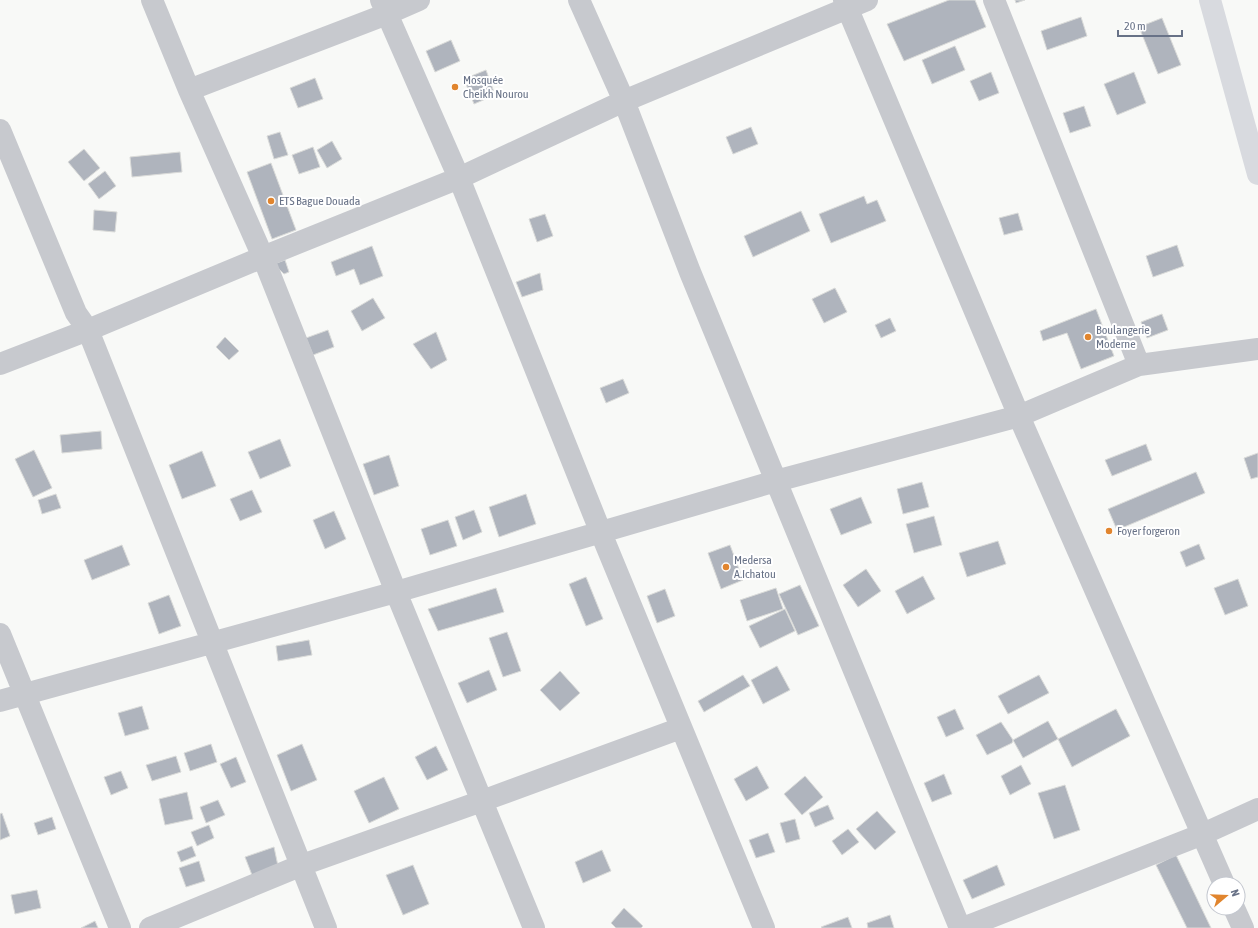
<svg xmlns="http://www.w3.org/2000/svg" width="1258" height="928" font-family="'Asap Condensed',sans-serif">
  <style>
    .building { fill: #afb4bd; stroke: #dadbd9 }
    .lines { fill: none; stroke-linecap: round; stroke-linejoin: round }
    .minor { stroke: #c7c9ce; stroke-width: 22 }
    .major { stroke: #d8dadf; stroke-width: 22 }
    .poi-dot { fill: #e1852e; stroke: #fff; stroke-width: 1.5 }
    .labels { text-anchor: middle; dominant-baseline: central; stroke-width: 4; stroke-linejoin: round; paint-order: stroke }
    .poi-label { font-size: 12px; fill: #687287; stroke: #fff; text-anchor: start }
  </style>
  <rect width="100%" height="100%" fill="#f8f9f7"/>
  <path class="building" d="M 949,0 L 975,0 L 986,27 L 904,61 L 887,24 Z
    M 1015,0 L 1025,0 L 1016,3 Z
    M 1081,17 L 1087,36 L 1047,50 L 1041,31 Z
    M 1162,18 L 1181,65 L 1158,74 L 1139,27 Z
    M 451,40 L 460,61 L 435,72 L 426,51 Z
    M 955,46 L 965,70 L 932,84 L 922,60 Z
    M 486,70 L 495,95 L 474,104 L 464,79 Z
    M 991,72 L 999,93 L 979,101 L 970,81 Z
    M 1134,72 L 1146,103 L 1117,115 L 1104,84 Z
    M 315,78 L 323,99 L 298,108 L 290,88 Z
    M 1084,106 L 1091,126 L 1070,133 L 1063,113 Z
    M 751,127 L 758,144 L 733,154 L 726,137 Z
    M 280,132 L 288,155 L 274,159 L 267,136 Z
    M 332,141 L 342,159 L 327,168 L 317,150 Z
    M 313,147 L 320,167 L 299,174 L 292,155 Z
    M 84,149 L 100,168 L 84,181 L 68,162 Z
    M 180,152 L 182,172 L 132,177 L 130,157 Z
    M 271,163 L 296,230 L 272,239 L 247,172 Z
    M 105,171 L 116,186 L 99,199 L 88,184 Z
    M 864,196 L 867,204 L 877,200 L 886,221 L 831,243 L 819,214 Z
    M 94,210 L 117,212 L 115,232 L 93,230 Z
    M 801,211 L 810,231 L 753,257 L 744,236 Z
    M 1018,213 L 1023,230 L 1004,235 L 999,218 Z
    M 545,214 L 553,236 L 537,242 L 529,219 Z
    M 1177,245 L 1184,266 L 1153,277 L 1146,256 Z
    M 372,246 L 383,276 L 360,285 L 354,269 L 336,276 L 331,262 Z
    M 285,260 L 289,272 L 284,274 L 274,264 Z
    M 540,273 L 543,290 L 522,297 L 516,282 Z
    M 835,288 L 847,312 L 824,323 L 812,299 Z
    M 373,298 L 385,318 L 362,331 L 351,311 Z
    M 1096,309 L 1114,356 L 1081,369 L 1067,333 L 1043,341 L 1040,331 Z
    M 1162,314 L 1168,330 L 1147,338 L 1141,322 Z
    M 890,318 L 896,331 L 881,338 L 875,325 Z
    M 328,330 L 334,347 L 313,355 L 306,338 Z
    M 436,332 L 447,360 L 431,369 L 413,344 Z
    M 225,337 L 239,351 L 229,360 L 216,347 Z
    M 623,379 L 629,393 L 606,403 L 600,388 Z
    M 101,431 L 102,449 L 62,453 L 60,435 Z
    M 280,439 L 291,466 L 260,479 L 248,452 Z
    M 1146,444 L 1152,460 L 1112,476 L 1105,460 Z
    M 34,450 L 52,488 L 33,497 L 15,459 Z
    M 202,451 L 216,486 L 182,499 L 169,465 Z
    M 1258,453 L 1258,477 L 1251,479 L 1244,458 Z
    M 389,455 L 399,486 L 374,495 L 363,464 Z
    M 1196,472 L 1205,493 L 1117,530 L 1108,509 Z
    M 922,482 L 929,507 L 903,514 L 897,489 Z
    M 252,490 L 262,512 L 240,521 L 230,499 Z
    M 56,494 L 61,508 L 42,514 L 38,500 Z
    M 526,494 L 536,524 L 499,537 L 489,507 Z
    M 861,497 L 872,523 L 841,535 L 830,509 Z
    M 474,510 L 482,532 L 463,540 L 455,517 Z
    M 334,511 L 346,539 L 325,549 L 313,520 Z
    M 934,516 L 942,545 L 914,553 L 906,524 Z
    M 448,520 L 457,546 L 430,555 L 421,529 Z
    M 998,541 L 1006,564 L 967,577 L 959,553 Z
    M 1199,544 L 1205,559 L 1186,567 L 1180,552 Z
    M 122,545 L 130,565 L 92,580 L 84,560 Z
    M 730,545 L 743,580 L 721,589 L 708,553 Z
    M 866,569 L 881,591 L 858,607 L 843,585 Z
    M 923,576 L 935,599 L 907,614 L 895,591 Z
    M 586,577 L 603,619 L 586,626 L 569,584 Z
    M 1238,579 L 1248,606 L 1225,615 L 1214,588 Z
    M 800,585 L 819,626 L 798,635 L 779,594 Z
    M 496,588 L 504,612 L 438,631 L 428,609 Z
    M 776,588 L 783,609 L 747,621 L 740,600 Z
    M 665,589 L 675,616 L 657,623 L 647,596 Z
    M 169,595 L 181,626 L 159,634 L 148,603 Z
    M 785,609 L 795,631 L 760,648 L 749,626 Z
    M 507,632 L 521,671 L 503,677 L 489,638 Z
    M 309,640 L 312,655 L 278,661 L 276,646 Z
    M 777,666 L 790,690 L 763,704 L 751,680 Z
    M 489,670 L 497,690 L 467,703 L 458,683 Z
    M 560,671 L 580,693 L 560,711 L 540,690 Z
    M 743,675 L 750,686 L 704,712 L 698,701 Z
    M 1039,675 L 1049,693 L 1008,714 L 998,696 Z
    M 142,706 L 149,729 L 125,736 L 118,713 Z
    M 955,709 L 964,729 L 946,737 L 937,717 Z
    M 1116,709 L 1130,736 L 1072,767 L 1058,739 Z
    M 1048,721 L 1058,739 L 1023,758 L 1013,740 Z
    M 1001,722 L 1013,740 L 1012,743 L 987,755 L 976,735 Z
    M 211,744 L 217,762 L 190,771 L 184,753 Z
    M 302,744 L 317,780 L 291,791 L 277,755 Z
    M 436,746 L 448,770 L 427,780 L 415,757 Z
    M 176,756 L 181,772 L 152,781 L 146,765 Z
    M 236,757 L 246,782 L 231,788 L 220,764 Z
    M 1021,765 L 1031,784 L 1010,795 L 1001,776 Z
    M 757,766 L 769,788 L 746,801 L 734,779 Z
    M 121,771 L 128,788 L 111,795 L 104,777 Z
    M 944,774 L 952,794 L 932,802 L 924,783 Z
    M 805,776 L 823,797 L 802,815 L 784,794 Z
    M 384,777 L 399,809 L 369,823 L 354,791 Z
    M 1065,785 L 1080,830 L 1054,839 L 1038,793 Z
    M 187,792 L 193,819 L 165,825 L 159,799 Z
    M 218,800 L 225,815 L 206,823 L 200,807 Z
    M 828,805 L 834,819 L 815,827 L 809,813 Z
    M 877,811 L 896,832 L 875,850 L 856,829 Z
    M 2,813 L 10,836 L 0,840 L 0,814 Z
    M 52,817 L 56,829 L 38,835 L 34,823 Z
    M 795,819 L 800,839 L 786,843 L 780,823 Z
    M 209,825 L 214,838 L 197,846 L 191,832 Z
    M 848,829 L 859,842 L 842,855 L 832,841 Z
    M 768,833 L 775,852 L 756,858 L 749,840 Z
    M 192,846 L 196,856 L 181,862 L 177,852 Z
    M 274,847 L 278,866 L 252,875 L 245,857 Z
    M 602,850 L 611,871 L 583,883 L 575,862 Z
    M 1176,855 L 1211,928 L 1187,928 L 1156,865 Z
    M 199,861 L 205,881 L 186,887 L 179,868 Z
    M 413,865 L 429,904 L 403,915 L 386,875 Z
    M 997,865 L 1005,885 L 972,899 L 963,880 Z
    M 37,890 L 41,908 L 15,914 L 11,895 Z
    M 624,908 L 643,926 L 641,928 L 616,928 L 611,923 Z
    M 890,915 L 894,928 L 868,928 L 867,923 Z
    M 848,917 L 852,928 L 822,928 L 821,927 Z
    M 95,921 L 98,928 L 81,928 Z"/>
  <g class="lines">
    <path class="minor" d="M 152,0 L 189,90 L 263,257 L 396,592 L 534,928
      M 381,0 L 459,178 L 601,533 L 764,928
      M 579,0 L 624,101 L 690,272 L 960,928
      M 844,0 L 1019,416 L 1224,884
      M 994,0 L 1139,365
      M 189,90 L 387,14 L 419,0
      M 0,130 L 76,313 L 88,330 L 326,928
      M 0,364 L 88,330 L 263,257 L 459,178 L 624,101 L 867,0
      M 0,634 L 120,928
      M 0,701 L 396,592 L 776,481 L 1019,416 L 1139,365 L 1258,349
      M 1234,908 L 1243,928
      M 150,928 L 302,865 L 482,801 L 681,728
      M 963,928 L 1203,834 L 1258,809"/>
    <path class="major" d="M 1210,0 L 1258,174"/>
  </g>
  <g class="poi-dot">
    <circle cx="455" cy="87" r="4"/>
    <circle cx="271" cy="201" r="4"/>
    <circle cx="1088" cy="337" r="4"/>
    <circle cx="1109" cy="531" r="4"/>
    <circle cx="726" cy="567" r="4"/>
  </g>
  <g class="labels">
    <g class="poi-label">
      <text x="463" y="80">Mosquée<tspan x="463" dy="14">Cheikh Nourou</tspan></text>
      <text x="279" y="201">ETS Bague Douada</text>
      <text x="1096" y="330">Boulangerie<tspan x="1096" dy="14">Moderne</tspan></text>
      <text x="1117" y="531">Foyer forgeron</text>
      <text x="734" y="560">Medersa<tspan x="734" dy="14">A.Ichatou</tspan></text>
    </g>
  </g>
  <g transform="translate(1226 896) rotate(71)"><circle r="19" fill="#ffffff" stroke="#c3c7cf"/>
  <path d="M0-3L7 15L0 10L-7 15Z" fill="#e1852e"/>
  <text y="-6" font-size="11" font-weight="bold" text-anchor="middle" fill="#687287">N</text>
  </g>
  <path d="M1118 30v6h64v-6" fill="none" stroke="#687287" stroke-width="2"/>
  <text x="1124" y="30" font-size="12" fill="#687287" stroke="#ffffff" stroke-width="3" paint-order="stroke">20 m</text>
</svg>
